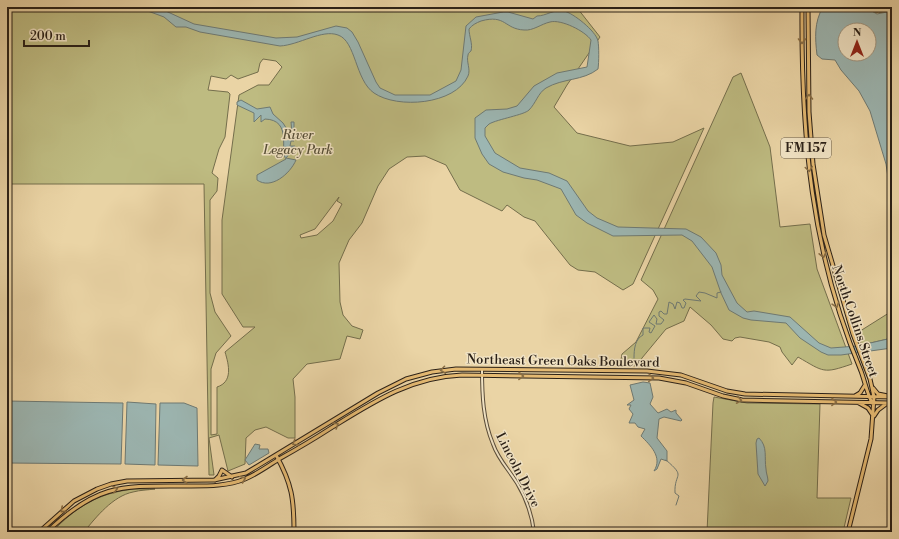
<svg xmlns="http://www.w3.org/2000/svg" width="899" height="539" font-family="'Libre Bodoni',serif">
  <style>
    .green { fill: #bebb81; stroke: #746e4c; fill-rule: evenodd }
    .water { fill: #9cb6b2; stroke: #6e7a74; fill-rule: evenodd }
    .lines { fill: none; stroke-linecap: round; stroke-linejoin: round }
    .stream { stroke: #6e7a74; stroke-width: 1 }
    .minor-casing { stroke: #5a4d3a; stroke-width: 4 }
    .major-casing { stroke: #2a2017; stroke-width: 5 }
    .minor { stroke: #f1e3c4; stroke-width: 2 }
    .major { stroke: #e5ba72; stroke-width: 3 }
    .oneway { stroke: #886d44 }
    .labels { text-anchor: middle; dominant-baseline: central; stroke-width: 3; stroke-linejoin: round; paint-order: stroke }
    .shield { fill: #f1e3c4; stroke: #665a4b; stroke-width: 1 }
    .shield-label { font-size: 12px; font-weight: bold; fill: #2a2017 }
    .park-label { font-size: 13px; font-style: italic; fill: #564e37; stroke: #f1e3c4 }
    .street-label { font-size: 13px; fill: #2a2017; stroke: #f1e3c4 }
  </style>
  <rect width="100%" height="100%" fill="#ead4a5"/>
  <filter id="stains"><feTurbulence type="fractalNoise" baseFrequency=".005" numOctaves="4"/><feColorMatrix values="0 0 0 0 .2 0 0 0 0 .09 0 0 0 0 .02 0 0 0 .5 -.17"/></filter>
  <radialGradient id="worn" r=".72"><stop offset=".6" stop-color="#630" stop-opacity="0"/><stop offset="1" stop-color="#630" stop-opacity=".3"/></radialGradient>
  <path class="green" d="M 7,7 L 405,7 L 431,9 L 439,7 L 564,7 L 578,9 L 600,37 L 567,85 L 554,107 L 577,133 L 630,146 L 673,142 L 704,128 L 633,284 L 623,290 L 595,272 L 578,270 L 570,265 L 535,221 L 524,217 L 507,205 L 502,211 L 460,190 L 446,165 L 425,156 L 407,157 L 389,169 L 378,186 L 362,223 L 349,240 L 339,263 L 340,302 L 343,315 L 352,326 L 363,330 L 360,339 L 347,336 L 340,359 L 307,364 L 293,379 L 295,397 L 295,438 L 288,438 L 266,427 L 255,430 L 246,438 L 245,464 L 228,471 L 219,435 L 209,438 L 214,475 L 209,475 L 204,184 L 7,184 ZM 263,59 L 276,61 L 282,67 L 269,85 L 258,85 L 239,95 L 222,220 L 222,294 L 243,327 L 255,327 L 225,352 C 229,365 233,382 217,387 L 217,434 L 211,435 L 211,369 L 216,353 L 231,336 L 215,312 L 210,293 L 210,200 L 217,191 L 218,178 L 212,173 L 219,149 L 225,137 L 230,94 L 228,92 L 208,90 L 211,76 L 226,79 L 231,75 L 238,79 L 258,72 L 260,63 ZM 339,197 L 337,201 L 342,204 L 333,221 L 317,235 L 301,238 L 300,235 L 315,229 Z
    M 852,7 L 892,7 L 892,11 C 879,14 869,12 857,11 Z
    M 741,73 L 770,147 L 780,227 L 810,224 L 817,269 L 852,364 C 823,374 824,372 798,357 L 792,365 L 782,352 L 780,347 L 769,342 L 740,337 L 735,338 L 732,341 L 723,339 L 711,325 L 690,307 L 684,321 L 666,329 L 642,358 L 638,366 L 620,365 L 622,354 L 636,342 L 658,299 L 653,290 L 641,280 L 733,77 Z
    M 892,311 L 892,338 L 862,345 L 857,333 Z
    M 714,397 L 747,403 L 820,404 L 817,498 L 851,498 L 843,532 L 707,532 L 713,403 Z
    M 134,489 L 155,489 C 148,490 140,490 133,492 C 113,496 96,517 84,532 L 52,532 C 76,507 98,493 134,489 Z"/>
  <path class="water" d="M 137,7 L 157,7 L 194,24 L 276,38 L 297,37 L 336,26 L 347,28 L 352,32 L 358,42 L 376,82 L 380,88 L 395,95 L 430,95 L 456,81 L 461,70 L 466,26 L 476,17 L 503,12 L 508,12 L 533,19 L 537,16 C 546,16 554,9 564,11 C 573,13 596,31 598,41 C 599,47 599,62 598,69 C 583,81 563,78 546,88 C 538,93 536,103 529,110 C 524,115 498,119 489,124 L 485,128 L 485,136 L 495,153 L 520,168 L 549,173 L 567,181 L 588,211 L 597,218 L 618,227 L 686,229 L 701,237 L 716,253 L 721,265 L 722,275 L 737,303 L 747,312 L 754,311 L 790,317 L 819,343 L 831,348 L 857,346 L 892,338 L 892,348 L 841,355 L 828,355 L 821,352 L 800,338 L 786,323 L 751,320 L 743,318 L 729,310 L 721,293 L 712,267 L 692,241 L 682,235 L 613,236 L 587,223 L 576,215 L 561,189 L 537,180 L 524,178 L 503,172 L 489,164 L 482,154 L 475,138 L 475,118 L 486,110 L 507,109 L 517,106 L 534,86 L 557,73 L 587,67 L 591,40 C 585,31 561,19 550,22 C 541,24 533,31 524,30 C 504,29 506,14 481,21 C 476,23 472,25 469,29 C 469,36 473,44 471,51 C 470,52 468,53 468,55 C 466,62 471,69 468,76 C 455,105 397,109 374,93 C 355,80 356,41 338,35 C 322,29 299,45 280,46 L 200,32 L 186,27 L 176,27 L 164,17 Z
    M 823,7 L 852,7 L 857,11 L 868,9 L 877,14 L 892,11 L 892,204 L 886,164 L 870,111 L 859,91 L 841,70 L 835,60 L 822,59 L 817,55 C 815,38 814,22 823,7 ZM 845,30 L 869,30 L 869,54 L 845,54 Z
    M 241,100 L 257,109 L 270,107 L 273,114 L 283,123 L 290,134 L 292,134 L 291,122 L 294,122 L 294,136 L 290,136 L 290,138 L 294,141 L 291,141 L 290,146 L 295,146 L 294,151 L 291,152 L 286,158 L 296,160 C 290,174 271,190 257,180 L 257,175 L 286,159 C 279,151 293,120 265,119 L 261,122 L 261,115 L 254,122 L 254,113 L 237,105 L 237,102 Z
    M 643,382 L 650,383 L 653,397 L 650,404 L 658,413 L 667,409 L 671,412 L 676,410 L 676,413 L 682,420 L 681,421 L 664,417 L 659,419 L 657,438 L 667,451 L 667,461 L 661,459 L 657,469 L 654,471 C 663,457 650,445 641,436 L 645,429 L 638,427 L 635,423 L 629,423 L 633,414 L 629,409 L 631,405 L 627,405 L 634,400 L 630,385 Z
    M 7,401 L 123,403 L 121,464 L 7,463 Z
    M 127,402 L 156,404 L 155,465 L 125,464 Z
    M 160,403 L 184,403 L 197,408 L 198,466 L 158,465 Z
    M 759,438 C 768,447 764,457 766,469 C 766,473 768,477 768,481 L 765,486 L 758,474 L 756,443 L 757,439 Z
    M 255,444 L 260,445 L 259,449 L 268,449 L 269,453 L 249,465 L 245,460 Z"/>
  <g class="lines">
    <path class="stream" d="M 502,12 L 502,7
      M 634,358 C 634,349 635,339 643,335 L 643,328 L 650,328 L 649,332 L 651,333 L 655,326 L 649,322 L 654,315 L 657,319 L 656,324 L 661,324 L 664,320 L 659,316 L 659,312 L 661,311 L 664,314 L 667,314 L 669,302 L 673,304 L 675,309 L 677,302 L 680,303 L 682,308 L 684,308 L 686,303 L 683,300 L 685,299 L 701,301 L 696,296 L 699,292 L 705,293 L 717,298 L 717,293 L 721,292
      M 666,460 C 687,478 674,472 675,493 L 679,496 L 676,505"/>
    <g class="minor-casing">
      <path id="minor" d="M 482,369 C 482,395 483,420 493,444 C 498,459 509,470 517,483 C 526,498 532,515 534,532"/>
    </g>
    <g class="major-casing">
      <path id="major" d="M 802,7 C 801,135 811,252 861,371 C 865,382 867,393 872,403
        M 808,7 L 809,112 L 813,164 L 824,235 L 853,334 L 870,379 L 874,397 L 871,439 L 848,532
        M 873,388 L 878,394 L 888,396
        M 855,396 L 860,393 L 865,385
        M 859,403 L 868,408 L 872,414
        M 874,416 L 878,410 L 886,404
        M 276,455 C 292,484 294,499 294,532
        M 215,480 L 219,476 L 222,470 L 232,477
        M 39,532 L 74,501 L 97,489 L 111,484 L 127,481 L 214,480 L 246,473 L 378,393 L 406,379 L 432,372 L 456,369 L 647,371 L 681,375 L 727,391 L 745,394 L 892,397
        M 47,532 C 99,482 123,486 191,486 C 209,486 228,486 245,479 C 257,474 268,466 279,459 C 297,449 314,439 331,428 C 373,402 411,377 462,375 L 659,378 L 686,383 L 723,396 L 742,400 L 892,403"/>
    </g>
    <use href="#minor" class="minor"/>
    <use href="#major" class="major"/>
  </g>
  <defs><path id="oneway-chevron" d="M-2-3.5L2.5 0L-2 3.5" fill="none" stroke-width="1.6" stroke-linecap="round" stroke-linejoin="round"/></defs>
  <g class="oneway">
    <use href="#oneway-chevron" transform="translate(802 41) rotate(90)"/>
    <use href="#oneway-chevron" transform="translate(809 97) rotate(-91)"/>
    <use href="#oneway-chevron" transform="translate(809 169) rotate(82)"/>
    <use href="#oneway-chevron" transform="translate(823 255) rotate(77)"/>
    <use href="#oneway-chevron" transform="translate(836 305) rotate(73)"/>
    <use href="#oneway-chevron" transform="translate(443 370) rotate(173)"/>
    <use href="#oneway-chevron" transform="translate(521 376) rotate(1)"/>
    <use href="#oneway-chevron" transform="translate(651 378) rotate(4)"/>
    <use href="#oneway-chevron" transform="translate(739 400) rotate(8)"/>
    <use href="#oneway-chevron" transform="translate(834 402) rotate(1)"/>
    <use href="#oneway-chevron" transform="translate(336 425) rotate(-32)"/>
    <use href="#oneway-chevron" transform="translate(295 443) rotate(149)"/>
    <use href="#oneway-chevron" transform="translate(243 479) rotate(-22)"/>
    <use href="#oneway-chevron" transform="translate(185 480) rotate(180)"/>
    <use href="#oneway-chevron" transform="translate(115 489) rotate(-14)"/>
    <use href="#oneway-chevron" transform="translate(63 510) rotate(139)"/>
  </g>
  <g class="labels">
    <rect class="shield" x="781" y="138" width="50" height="20" rx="3"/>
    <g class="shield-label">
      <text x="806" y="148">FM 157</text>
    </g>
    <g class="park-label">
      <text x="298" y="135">River<tspan x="298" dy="15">Legacy Park</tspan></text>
    </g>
    <g class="street-label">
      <text transform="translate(855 321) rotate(71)">North Collins Street</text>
      <text transform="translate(563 361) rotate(1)">Northeast Green Oaks Boulevard</text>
      <text transform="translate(518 470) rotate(63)">Lincoln Drive</text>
    </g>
  </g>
  <rect width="899" height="539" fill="none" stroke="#ead4a5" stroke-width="24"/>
  <rect x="8" y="8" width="883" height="523" fill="none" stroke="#2a2017" stroke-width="2"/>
  <rect x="12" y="12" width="875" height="515" fill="none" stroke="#2a2017"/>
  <g transform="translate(857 42)"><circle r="19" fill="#f1e3c4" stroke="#a1957f"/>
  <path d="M0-3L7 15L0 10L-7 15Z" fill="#8f2418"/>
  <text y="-6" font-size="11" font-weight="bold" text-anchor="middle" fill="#2a2017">N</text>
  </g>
  <path d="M24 40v6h65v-6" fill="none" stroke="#2a2017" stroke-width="2"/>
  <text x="30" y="40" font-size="12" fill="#2a2017" stroke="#f1e3c4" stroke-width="3" paint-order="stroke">200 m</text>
  <rect width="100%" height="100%" filter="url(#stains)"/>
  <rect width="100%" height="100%" fill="url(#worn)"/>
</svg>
